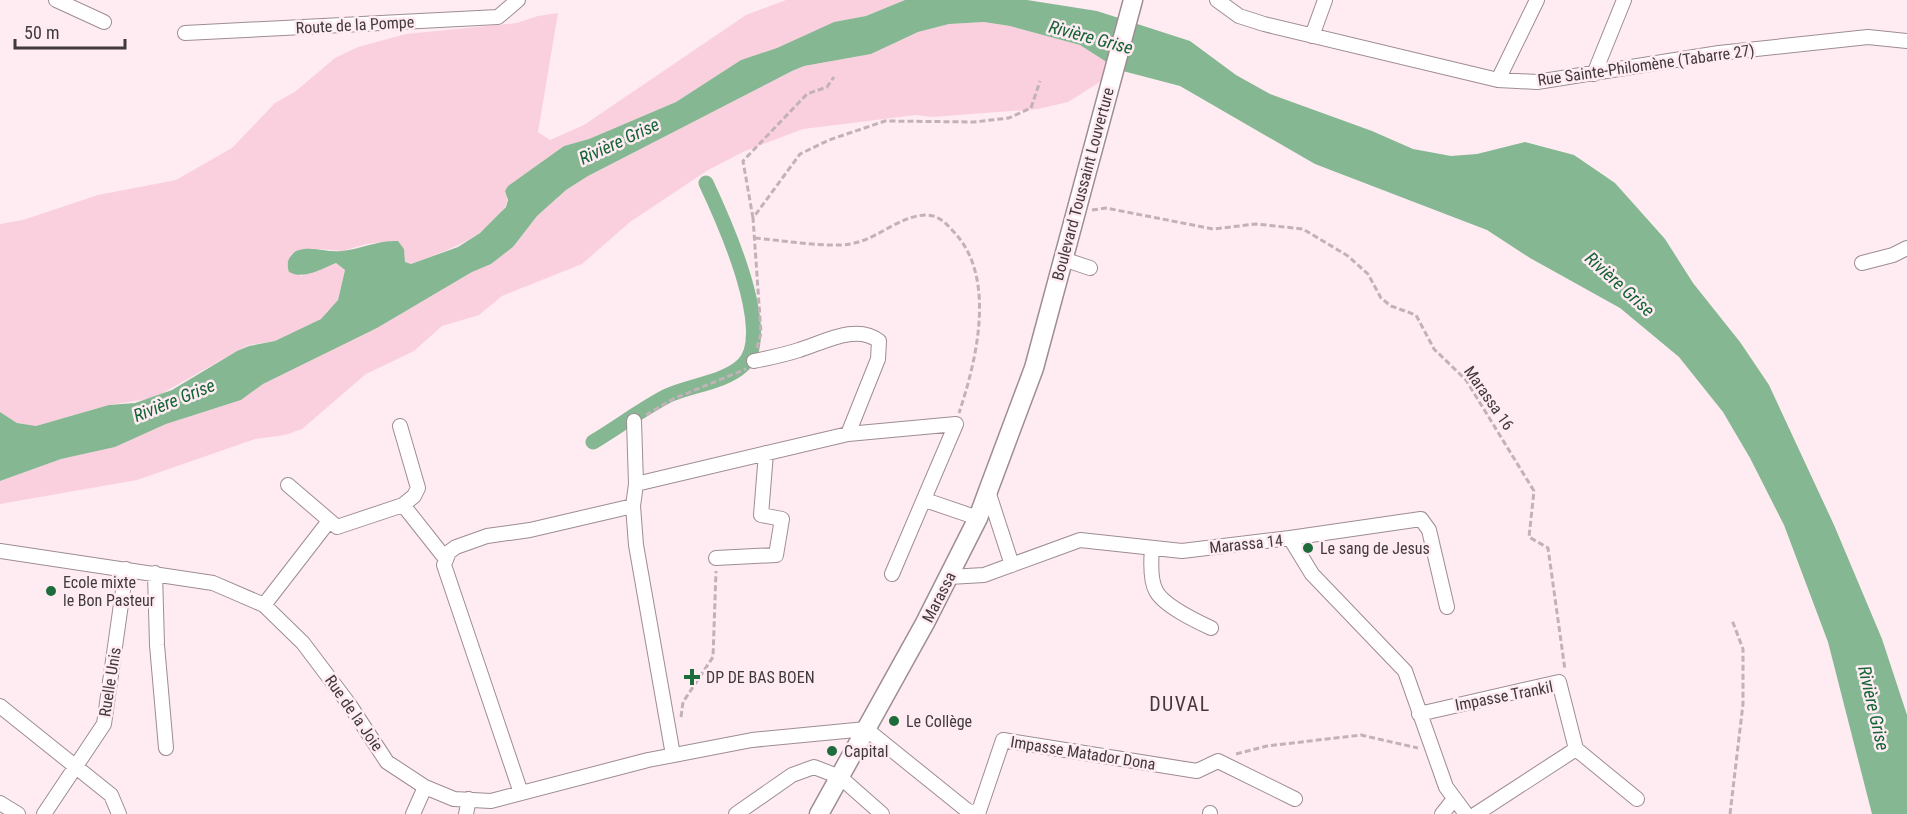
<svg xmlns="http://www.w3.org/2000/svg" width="1907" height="814" font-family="'Roboto Condensed',sans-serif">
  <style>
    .green { fill: #fad0de }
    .water { fill: #84b792 }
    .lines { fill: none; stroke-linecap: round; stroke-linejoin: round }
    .canal { stroke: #84b792; stroke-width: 15 }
    .minor-casing { stroke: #9e8d93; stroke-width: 16 }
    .major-casing { stroke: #9e8d93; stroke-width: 21 }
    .path { stroke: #c2b2b8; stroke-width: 3; stroke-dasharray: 6 3; stroke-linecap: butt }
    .minor { stroke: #fff; stroke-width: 14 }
    .major { stroke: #fff; stroke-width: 18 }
    .poi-dot { fill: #1d6c3c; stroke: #ffebf2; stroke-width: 2 }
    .labels { text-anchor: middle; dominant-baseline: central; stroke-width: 5; stroke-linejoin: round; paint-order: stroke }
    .street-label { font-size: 16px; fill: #413a3c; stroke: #ffebf2 }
    .poi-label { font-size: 16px; fill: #413a3c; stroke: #ffebf2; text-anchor: start }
    .water-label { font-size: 18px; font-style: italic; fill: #146435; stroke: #ffebf2 }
    .quarter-label { font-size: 20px; letter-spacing: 1.5px; fill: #46373c; stroke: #ffebf2 }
  </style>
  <rect width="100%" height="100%" fill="#ffebf2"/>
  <path class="green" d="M 786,0 L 905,0 L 866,16 L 834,22 L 777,48 L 741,60 L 676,102 L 589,139 L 564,146 L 508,186 C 505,194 509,201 505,207 C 483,240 445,251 411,264 L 405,262 L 404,249 L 392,241 L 367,244 L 342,251 L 321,249 L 291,254 L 287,266 L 301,276 L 336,263 L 345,270 L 338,300 L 321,319 L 275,341 L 249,345 L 237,351 L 154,398 L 109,405 L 36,426 L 17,423 L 0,412 L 0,224 L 23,220 L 98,195 L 176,180 L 232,148 L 275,103 L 296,91 L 335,58 L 358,47 L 406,34 L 517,23 L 538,16 L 558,13 L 538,132 L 550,140 L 584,125 L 746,15 Z
    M 984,22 L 1010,26 L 1080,45 L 1119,70 L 1068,102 L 1038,109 L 932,117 L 916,115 L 803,129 L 745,151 L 708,170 L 630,222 L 582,264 L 502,296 L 479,315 L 442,326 L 414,351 L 366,374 L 302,429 L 285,435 L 255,439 L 137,480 L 0,504 L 0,481 L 61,459 L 115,447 L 166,424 L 241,400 L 263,384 L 377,328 L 472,272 L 491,264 L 513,247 L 537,216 L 566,190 L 588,176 L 792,71 L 804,66 L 871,54 L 918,32 L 949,24 Z"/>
  <path class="water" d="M 905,0 L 1027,0 L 1097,11 L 1190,41 L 1236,75 L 1270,94 L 1372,131 L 1413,149 L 1451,156 L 1477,154 L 1525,142 L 1574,155 L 1615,183 L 1665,239 L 1693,283 L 1740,342 L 1769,385 L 1834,525 L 1882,639 L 1907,715 L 1907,814 L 1872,814 L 1828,642 L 1784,525 L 1750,458 L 1723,412 L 1679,357 L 1620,308 L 1530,258 L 1487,230 L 1315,164 L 1180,86 L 1119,70 L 1080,45 L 1010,26 L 984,22 L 949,24 L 918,32 L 871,54 L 804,66 L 792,71 L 588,176 L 566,190 L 537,216 L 513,247 L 491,264 L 472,272 L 377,328 L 263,384 L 241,400 L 166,424 L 115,447 L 61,459 L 0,481 L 0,412 L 17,423 L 36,426 L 109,405 L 135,403 L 172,390 L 237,351 L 249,346 L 275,341 L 321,319 L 338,300 L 345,270 L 336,263 C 321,269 304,280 289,272 C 286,263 288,257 296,251 C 312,245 326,253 342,251 C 361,249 378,240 398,241 L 404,249 L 405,262 L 411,264 L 458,247 L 480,233 L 506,207 L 508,200 L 505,191 L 508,186 L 564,146 L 589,139 L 676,102 L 741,60 L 777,48 L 834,22 L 866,16 Z"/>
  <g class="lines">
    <path class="canal" d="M 593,442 C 618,427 642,409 667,396 C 690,385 724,383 743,365 C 776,334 722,217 706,183"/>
    <g class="minor-casing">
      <path id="minor" d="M 56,0 L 104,22
        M 1217,0 L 1239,16 L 1264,24 L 1498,80 L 1537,82 L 1719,53 L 1868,37 L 1907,41
        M 185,33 L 498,17 L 518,0
        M 1312,36 L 1325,0
        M 1594,74 L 1624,0
        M 1498,80 L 1537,0
        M 1063,259 L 1090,268
        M 1862,263 L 1893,255 L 1907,248
        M 754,361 C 769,358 784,355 799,350 C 823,343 856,323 879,341 L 878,359 L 848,434
        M 400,426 L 418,488 L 414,496 L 403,505 L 445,558
        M 636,484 L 848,434 L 956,424 L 892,574
        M 288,485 L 337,527 L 403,505
        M 988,491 L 1012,565
        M 925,500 L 978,518
        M 633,506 L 636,484 L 634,421
        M 1290,538 L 1421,519 L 1429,530 L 1447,607
        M 1152,548 C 1151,560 1150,580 1156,591 C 1164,606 1196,621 1211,628
        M 0,551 L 213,583 L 264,605 L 303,643 L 349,704 L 387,762 L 425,787 L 454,799 L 491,801 L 648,760 L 752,740 L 866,729 L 969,812 L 979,811 L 1003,740 L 1197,771 L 1218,761 L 1295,799
        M 716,558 L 776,555 L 782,519 L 761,515 L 766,453
        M 155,573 L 157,645 L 166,748
        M 949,577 L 984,575 L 1080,540 L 1182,551 L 1290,538 L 1312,574 L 1405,671 L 1446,787 L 1466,814
        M 264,605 L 329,521
        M 0,706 L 111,795 L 119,814
        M 1419,714 L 1559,682 L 1576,749
        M 521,793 L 444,565 L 449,552 L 456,547 L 487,536 L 530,530 L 633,506 L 636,545 L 673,755
        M 0,803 L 18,814
        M 44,814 L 104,724 L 126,569
        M 413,814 L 425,787
        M 466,814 L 469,799
        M 736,814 L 792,775 L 814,767 L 840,777 L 882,814
        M 1210,814 L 1210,813
        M 1442,814 L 1454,799
        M 1476,814 L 1576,749 L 1637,799"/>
    </g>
    <g class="major-casing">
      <path id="major" d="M 819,814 L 925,623 L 978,518 L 988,491 L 1034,368 L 1133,0"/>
    </g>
    <path class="path" d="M 1092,210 L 1106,208 L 1213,229 L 1256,224 L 1303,229 L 1348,256 L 1368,274 L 1381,298 L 1391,306 L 1416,315 L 1434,349 L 1466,380 L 1534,491 L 1529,537 L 1548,548 L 1565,670
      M 753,218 L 743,161 L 807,94 L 827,87 L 834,77
      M 755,238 C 778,240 830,248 850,244 C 879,239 898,216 926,215 C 938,215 946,223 953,231 C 997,276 977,359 959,413
      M 757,348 L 761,333 L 753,218 L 800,154 L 829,140 L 885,121 L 974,122 L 1009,118 L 1031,108 L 1040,81
      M 646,415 L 673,399 L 746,369
      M 681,717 L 683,702 L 713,657 L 716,571
      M 1236,754 L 1267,746 L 1361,735 L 1418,748
      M 1730,814 L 1743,704 L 1743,649 L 1732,620"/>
    <use href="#minor" class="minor"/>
    <use href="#major" class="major"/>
  </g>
  <g class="poi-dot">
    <circle cx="1308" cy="548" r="6"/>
    <circle cx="51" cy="591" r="6"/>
    <path d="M689 668h6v6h6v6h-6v6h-6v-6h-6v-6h6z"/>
    <circle cx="894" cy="721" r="6"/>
    <circle cx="832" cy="751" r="6"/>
  </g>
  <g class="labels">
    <g class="street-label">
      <text transform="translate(355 25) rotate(-3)">Route de la Pompe</text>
      <text transform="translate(1646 65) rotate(-8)">Rue Sainte-Philomène (Tabarre 27)</text>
      <text transform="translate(1083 184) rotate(-75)">Boulevard Toussaint Louverture</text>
      <text transform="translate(1489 398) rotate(55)">Marassa 16</text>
      <text transform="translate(1246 544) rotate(-6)">Marassa 14</text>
      <text transform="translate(939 597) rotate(-63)">Marassa</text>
      <text transform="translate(110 682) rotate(-81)">Ruelle Unis</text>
      <text transform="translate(1504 696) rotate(-11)">Impasse Trankil</text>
      <text transform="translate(354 713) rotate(55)">Rue de la Joie</text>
      <text transform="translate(1083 753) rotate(9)">Impasse Matador Dona</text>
    </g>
    <g class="poi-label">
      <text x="1320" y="548">Le sang de Jesus</text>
      <text x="63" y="582">Ecole mixte<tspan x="63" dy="18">le Bon Pasteur</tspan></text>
      <text x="706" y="677">DP DE BAS BOEN</text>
      <text x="906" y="721">Le Collège</text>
      <text x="844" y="751">Capital</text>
    </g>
    <g class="water-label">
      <text transform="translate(1091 37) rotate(15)">Rivière Grise</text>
      <text transform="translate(619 141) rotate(-25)">Rivière Grise</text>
      <text transform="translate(1620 284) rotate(42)">Rivière Grise</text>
      <text transform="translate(174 400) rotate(-22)">Rivière Grise</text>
      <text transform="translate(1874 708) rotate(77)">Rivière Grise</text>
    </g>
    <g class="quarter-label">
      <text x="1180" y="704">DUVAL</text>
    </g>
  </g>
  <path d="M15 39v9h110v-9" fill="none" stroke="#413a3c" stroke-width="3"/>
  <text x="24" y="39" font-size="18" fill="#413a3c" stroke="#ffebf2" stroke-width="4.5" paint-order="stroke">50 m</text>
</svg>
